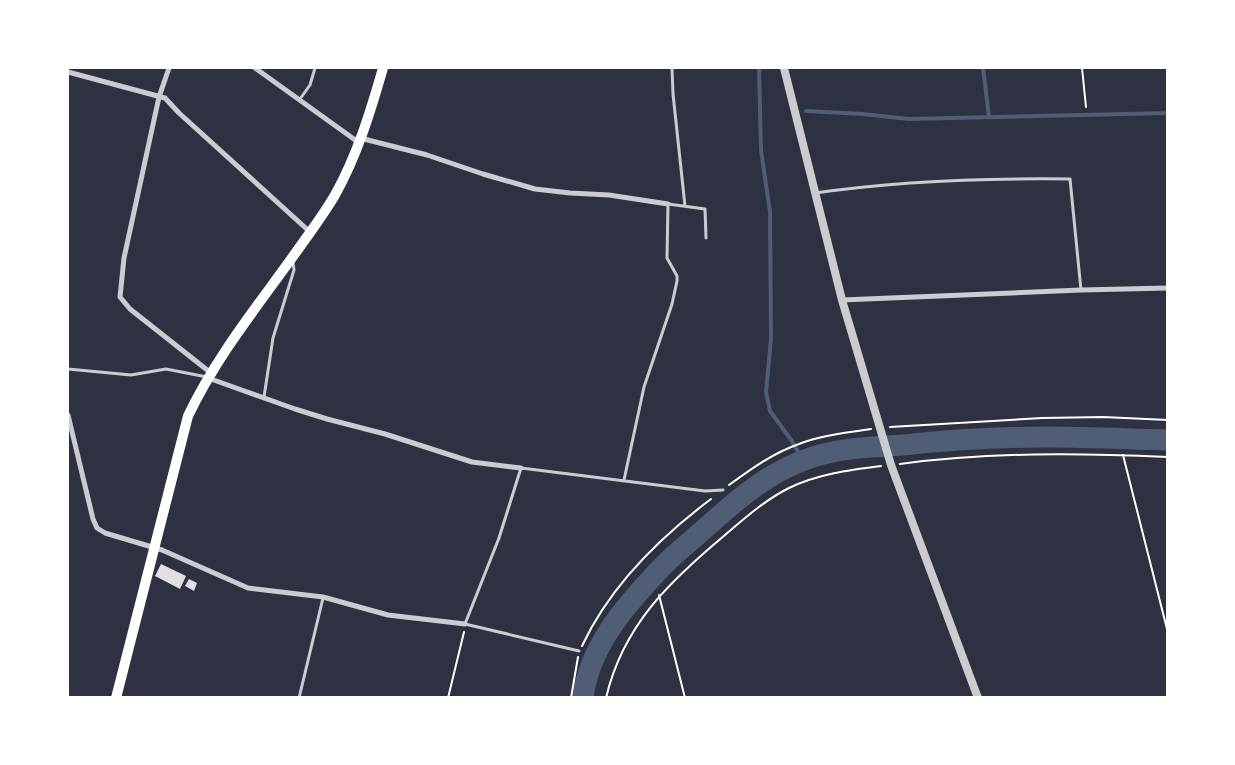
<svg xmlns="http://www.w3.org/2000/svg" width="1235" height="765" font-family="'Golos Text',sans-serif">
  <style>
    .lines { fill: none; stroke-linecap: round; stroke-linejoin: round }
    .stream { stroke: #4f5d75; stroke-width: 4 }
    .river { stroke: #4f5d75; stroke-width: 21 }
    .building { fill: #e0e0e3 }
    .path { stroke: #fff; stroke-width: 2 }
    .service { stroke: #caccd0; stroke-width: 3 }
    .minor { stroke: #caccd0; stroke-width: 5 }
    .tertiary { stroke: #caccd0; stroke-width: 8 }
    .primary { stroke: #fff; stroke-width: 10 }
  </style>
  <rect width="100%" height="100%" fill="#2d3142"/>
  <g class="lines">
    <path class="stream" d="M 759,68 L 761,150 L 770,212 L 771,339 L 766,392 L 770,411 L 792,441 L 803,461
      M 983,68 L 989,117
      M 806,111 L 863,114 L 909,119 L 1168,113"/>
    <path class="river" d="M 583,698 C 589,647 625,606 659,570 C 672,556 687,544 701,532 C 732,504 763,476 802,461 C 834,448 870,447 903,445 C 951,440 998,437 1046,437 C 1087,437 1127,439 1168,440"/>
  </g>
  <path class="building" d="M 161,564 L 186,576 L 180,589 L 155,576 Z
    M 189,579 L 197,583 L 194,591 L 185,586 Z"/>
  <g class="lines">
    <path class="path" d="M 1082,68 L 1086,107
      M 890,427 L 1042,418 L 1103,417 L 1168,420
      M 1123,455 L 1168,633
      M 900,464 C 989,452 1078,453 1168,457
      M 729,485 C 751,469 773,453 799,444 C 821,435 847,433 871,429
      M 659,595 L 685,698
      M 582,646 C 610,586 659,538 711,499
      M 448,698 L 464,632
      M 571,698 L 578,657
      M 606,698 C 623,625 670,581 725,535 C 745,518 765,500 789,488 C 818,474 849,470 881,466"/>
    <path class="service" d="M 672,68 L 673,94 L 685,206
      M 300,99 L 310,85 L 315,68
      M 815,193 C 899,181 985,178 1070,179 L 1081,290
      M 68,369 L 131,375 L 166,369 L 207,377
      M 264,397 L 273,338 L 294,270 L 293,262
      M 624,480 L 644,387 L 672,304 L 677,281 L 677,276 L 667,258 L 668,204 L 705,209 L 706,238
      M 579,651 L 465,624 L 499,538 L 521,468 L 705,491 L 723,490
      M 299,698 L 323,598"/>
    <path class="minor" d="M 169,68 L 159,97 L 124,258 L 120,297 L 130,309 L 211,373
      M 255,68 L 358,142
      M 68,72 L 165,98 L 179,113 L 310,232
      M 360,138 L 427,155 L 483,174 L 535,189 L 570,193 L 609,195 L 668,204
      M 842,300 L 1081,290 L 1168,288
      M 208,378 L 295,409 L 327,419 L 385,434 L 472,462 L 521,468
      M 68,415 L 93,519 L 97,528 L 105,533 L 162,550 L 248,588 L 323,597 L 388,615 L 465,624"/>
    <path class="tertiary" d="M 784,68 L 842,300 L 891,465 L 978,698"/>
    <path class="primary" d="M 116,698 L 188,416 C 217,355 260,303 299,248 C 311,231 324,214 335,195 C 357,156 371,110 383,68"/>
  </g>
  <rect width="1235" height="765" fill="none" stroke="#ffffff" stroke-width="138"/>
</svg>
